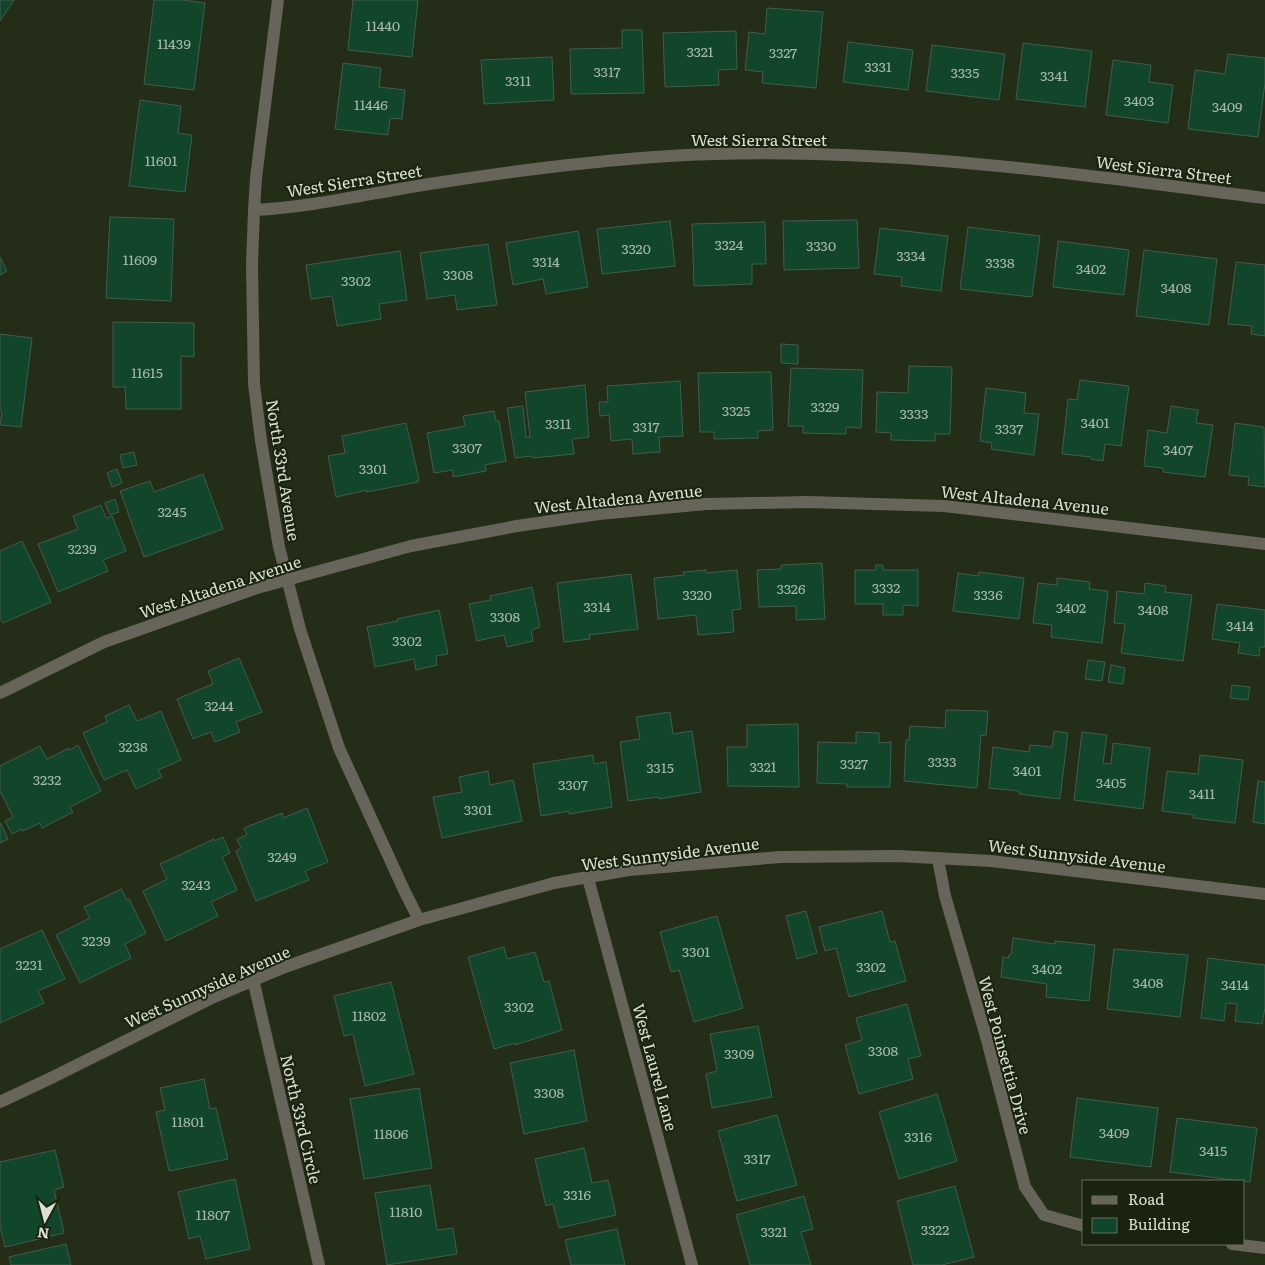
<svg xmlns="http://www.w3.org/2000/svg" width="1265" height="1265" font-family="Literata,serif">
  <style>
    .building { fill: #11462b; stroke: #435c4c }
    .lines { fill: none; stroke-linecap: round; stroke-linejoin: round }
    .street { stroke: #67655a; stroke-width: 12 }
    .labels { text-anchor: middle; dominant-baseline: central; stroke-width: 4; stroke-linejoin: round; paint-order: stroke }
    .number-label { font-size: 14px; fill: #a7baa8 }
    .street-label { font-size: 16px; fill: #d9e0d2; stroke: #1a230e }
  </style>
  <rect width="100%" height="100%" fill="#232d18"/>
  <path class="building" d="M 0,0 L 14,0 L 0,21 Z
    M 154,0 L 183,0 L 205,3 L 194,90 L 144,84 Z
    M 353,0 L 418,0 L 412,57 L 348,50 Z
    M 767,8 L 823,12 L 816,88 L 762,83 L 763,72 L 745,70 L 749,32 L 765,34 Z
    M 622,30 L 642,30 L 644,93 L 571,94 L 570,49 L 622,48 Z
    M 736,31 L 737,69 L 718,70 L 719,85 L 665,87 L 663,33 Z
    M 848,42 L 913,50 L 908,90 L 843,82 Z
    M 1023,43 L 1092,51 L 1085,107 L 1016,99 Z
    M 932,45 L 1005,54 L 999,100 L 926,91 Z
    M 1228,54 L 1265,58 L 1265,83 L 1258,137 L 1188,129 L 1195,70 L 1225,74 Z
    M 552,57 L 554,100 L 484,104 L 481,60 Z
    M 1113,60 L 1151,65 L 1149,82 L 1173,85 L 1168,123 L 1106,115 Z
    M 343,63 L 381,68 L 379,87 L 405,90 L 402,119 L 390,118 L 388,135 L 335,129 Z
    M 140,100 L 181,106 L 178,133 L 192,135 L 185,192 L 129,186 Z
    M 110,217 L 174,219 L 171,301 L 106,298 Z
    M 857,220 L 859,268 L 784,270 L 783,221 Z
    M 670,221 L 675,266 L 602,274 L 597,229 Z
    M 765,222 L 766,264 L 752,264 L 752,284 L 694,286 L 692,224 Z
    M 968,227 L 1040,236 L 1032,297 L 960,289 Z
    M 880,228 L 948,236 L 941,291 L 901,286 L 902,277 L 874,274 Z
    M 578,231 L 588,287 L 546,294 L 543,279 L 513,285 L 506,243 Z
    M 1058,241 L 1129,250 L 1124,295 L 1053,287 Z
    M 488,244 L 497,305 L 457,310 L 455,295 L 427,299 L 420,253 Z
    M 1144,250 L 1217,259 L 1209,325 L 1136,316 Z
    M 400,251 L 407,300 L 379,304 L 381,319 L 337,326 L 332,296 L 311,299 L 306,265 Z
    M 0,257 L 7,271 L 0,275 Z
    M 1236,262 L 1265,265 L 1265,336 L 1251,334 L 1252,326 L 1228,324 Z
    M 113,322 L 194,323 L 194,357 L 181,356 L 181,409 L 126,409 L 125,387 L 113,387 Z
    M 0,334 L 32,338 L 21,427 L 0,425 L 2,411 L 0,410 Z
    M 781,344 L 798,345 L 798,364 L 781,363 Z
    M 909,366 L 952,367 L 950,434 L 935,434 L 935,441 L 891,440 L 891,433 L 876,432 L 877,392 L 908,393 Z
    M 791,368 L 863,370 L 861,428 L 846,427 L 846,434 L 803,433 L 803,426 L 788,426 Z
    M 771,372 L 773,430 L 758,431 L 758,438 L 714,439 L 714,432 L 700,432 L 698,373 Z
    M 1080,380 L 1129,386 L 1121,446 L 1105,444 L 1103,461 L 1091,459 L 1091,457 L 1062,454 L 1068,399 L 1077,400 Z
    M 680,381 L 683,436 L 659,437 L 660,452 L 633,454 L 632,439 L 611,441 L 609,415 L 600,416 L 599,402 L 608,402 L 607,386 Z
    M 585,385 L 589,437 L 572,439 L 574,454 L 533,458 L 532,456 L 515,458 L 507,408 L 523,406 L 526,437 L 530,437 L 525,392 Z
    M 986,388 L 1026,393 L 1024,413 L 1039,414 L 1034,455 L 991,449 L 992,443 L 980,441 Z
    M 1171,406 L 1198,410 L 1196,423 L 1213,425 L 1205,477 L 1163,472 L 1163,468 L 1144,466 L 1148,430 L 1167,433 Z
    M 494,411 L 496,421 L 499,421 L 506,461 L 485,465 L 486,471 L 453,477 L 453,470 L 434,473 L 427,433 L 465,426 L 463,416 Z
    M 406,423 L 419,479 L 418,482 L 367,492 L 367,490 L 336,497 L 328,456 L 345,453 L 342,436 Z
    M 1235,423 L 1264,427 L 1265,487 L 1248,485 L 1249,477 L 1229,475 Z
    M 134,452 L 137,465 L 123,468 L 120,455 Z
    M 117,469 L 122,483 L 112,487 L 107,473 Z
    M 203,474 L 223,529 L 144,557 L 120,491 L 150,481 L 154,492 Z
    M 115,499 L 119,512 L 110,515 L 105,503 Z
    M 101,505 L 106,518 L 112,516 L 126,551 L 103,560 L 108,571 L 58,592 L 38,544 L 78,529 L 73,516 Z
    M 22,541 L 51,602 L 3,623 L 0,617 L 0,551 Z
    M 822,563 L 825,619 L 796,620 L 796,606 L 759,607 L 757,570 L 781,569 L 781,565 Z
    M 876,565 L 883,565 L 883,570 L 918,570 L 918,606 L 903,605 L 903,615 L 883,615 L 883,604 L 855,604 L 855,570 L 876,570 Z
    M 706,570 L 706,573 L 737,570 L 741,609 L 732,610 L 734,632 L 698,635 L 696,615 L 658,619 L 654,578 L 684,575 L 683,572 Z
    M 979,572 L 1024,578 L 1019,619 L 953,611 L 958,573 L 978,576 Z
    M 631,574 L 638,629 L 589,635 L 590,639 L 564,642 L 557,583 Z
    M 1057,578 L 1090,582 L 1089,589 L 1108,591 L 1102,643 L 1051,637 L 1052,625 L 1033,623 L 1038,583 L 1057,585 Z
    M 1145,583 L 1166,586 L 1165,592 L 1192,595 L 1183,661 L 1121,653 L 1125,624 L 1114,623 L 1117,591 L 1144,594 Z
    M 532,587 L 540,627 L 531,630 L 533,641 L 507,647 L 504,635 L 477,641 L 469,604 L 491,600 L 490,596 Z
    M 1217,604 L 1265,610 L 1265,647 L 1260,647 L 1259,656 L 1238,653 L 1240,643 L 1212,639 Z
    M 439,610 L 448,654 L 436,656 L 437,665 L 416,670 L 414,659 L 375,667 L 367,627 L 398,621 L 397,619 Z
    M 239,658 L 262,712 L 236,722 L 240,732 L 215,742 L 211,732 L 193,739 L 177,699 L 213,684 L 208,671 Z
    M 1088,660 L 1105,662 L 1102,681 L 1085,679 Z
    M 1111,665 L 1125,668 L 1123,684 L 1108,682 Z
    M 1232,685 L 1250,687 L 1248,700 L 1230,698 Z
    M 129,705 L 137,721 L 161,711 L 181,760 L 158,770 L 162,777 L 136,789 L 127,770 L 104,780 L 83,733 L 107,722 L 105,716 Z
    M 946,710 L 988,711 L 986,736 L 981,735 L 977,787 L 975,788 L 904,781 L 906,740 L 909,740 L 910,726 L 945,728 Z
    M 670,712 L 673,734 L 692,731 L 701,792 L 659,799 L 659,797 L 628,801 L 620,742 L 640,739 L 636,717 Z
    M 798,724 L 799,787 L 728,786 L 727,747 L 747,747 L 747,725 Z
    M 1054,731 L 1068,733 L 1060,799 L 1019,794 L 1019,791 L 989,788 L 993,747 L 1029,752 L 1030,745 L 1052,747 Z
    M 856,732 L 879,733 L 879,743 L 891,742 L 890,787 L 847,787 L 847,784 L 817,783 L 818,742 L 856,743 Z
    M 1082,732 L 1107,735 L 1103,763 L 1111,764 L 1113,743 L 1150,748 L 1143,809 L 1074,800 Z
    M 78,745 L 101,791 L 70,807 L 73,812 L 42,828 L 40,823 L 23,831 L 22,829 L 12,834 L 5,821 L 13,817 L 0,791 L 0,766 L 40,746 L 47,759 L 69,748 L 70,750 Z
    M 593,755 L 594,764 L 606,762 L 612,807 L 569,814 L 569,811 L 541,816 L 533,764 Z
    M 1200,755 L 1243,760 L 1235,823 L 1193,818 L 1194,815 L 1162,811 L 1167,771 L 1198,774 Z
    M 488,771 L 490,785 L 513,780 L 522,821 L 442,838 L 433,797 L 462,792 L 459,777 Z
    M 1258,781 L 1265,782 L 1265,824 L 1253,822 Z
    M 307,808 L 328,862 L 305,871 L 309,880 L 256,901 L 236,851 L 241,848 L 237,839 L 247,835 L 244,828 L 282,813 L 283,818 Z
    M 0,822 L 8,839 L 0,843 Z
    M 223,837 L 230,853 L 222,857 L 237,890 L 211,902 L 218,916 L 166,941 L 143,891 L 167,879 L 160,864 L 214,839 L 215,841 Z
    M 121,889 L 127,900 L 129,899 L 146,933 L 125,944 L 131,958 L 80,983 L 56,935 L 90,918 L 84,907 Z
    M 806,911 L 817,953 L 797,959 L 786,916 Z
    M 882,911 L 890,942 L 895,941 L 906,981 L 849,997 L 836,948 L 825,951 L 819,927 Z
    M 717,916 L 743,1008 L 694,1022 L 679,970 L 671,972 L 660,932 Z
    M 42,930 L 65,979 L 38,991 L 44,1003 L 0,1023 L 0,949 Z
    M 1013,938 L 1055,944 L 1055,941 L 1095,945 L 1089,1001 L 1046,997 L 1047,984 L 1001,977 L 1003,957 L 1008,958 L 1009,955 L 1011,955 Z
    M 504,947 L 507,959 L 535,952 L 544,982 L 549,981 L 562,1030 L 515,1045 L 515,1043 L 494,1049 L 468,957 Z
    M 1114,949 L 1188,955 L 1180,1017 L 1107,1009 Z
    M 1208,958 L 1265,965 L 1265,1008 L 1262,1024 L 1235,1021 L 1237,1004 L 1226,1003 L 1224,1021 L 1201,1018 Z
    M 391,982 L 414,1074 L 365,1086 L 353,1034 L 344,1036 L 334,996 Z
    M 907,1004 L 921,1056 L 908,1059 L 913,1079 L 859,1094 L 845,1045 L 862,1040 L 856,1018 Z
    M 758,1026 L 772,1097 L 712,1108 L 706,1074 L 717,1071 L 710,1034 Z
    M 574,1050 L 587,1121 L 524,1134 L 510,1063 Z
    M 204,1079 L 210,1109 L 216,1108 L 228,1159 L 169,1171 L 156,1112 L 165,1110 L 160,1088 Z
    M 419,1088 L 432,1168 L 364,1179 L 350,1099 Z
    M 937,1094 L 957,1161 L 899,1179 L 879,1112 Z
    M 1077,1098 L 1158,1108 L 1151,1167 L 1070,1157 Z
    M 777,1115 L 797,1185 L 737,1201 L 718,1131 Z
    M 1177,1118 L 1257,1128 L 1250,1182 L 1170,1172 Z
    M 584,1148 L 592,1183 L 608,1180 L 616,1215 L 559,1228 L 553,1204 L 546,1206 L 535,1159 Z
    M 55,1150 L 64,1187 L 54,1190 L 64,1233 L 5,1247 L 0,1227 L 0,1162 Z
    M 235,1179 L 250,1249 L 206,1259 L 200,1236 L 189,1239 L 178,1192 Z
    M 430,1185 L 437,1230 L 453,1228 L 457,1254 L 387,1265 L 375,1193 Z
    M 955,1186 L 974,1257 L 942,1265 L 913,1265 L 897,1201 Z
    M 804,1196 L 813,1229 L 801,1232 L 811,1265 L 750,1265 L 736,1215 Z
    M 617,1229 L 625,1265 L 571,1265 L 565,1240 Z
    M 66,1244 L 71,1265 L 11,1265 L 9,1257 Z"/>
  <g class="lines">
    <path class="street" d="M 278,0 L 256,178 L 254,210 L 252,265 L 254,384 L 261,441 L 279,547 L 300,629 L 339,748 L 404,890 L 419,920
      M 254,210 C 315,207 375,192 436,183 C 513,171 591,161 669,156 C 869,144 1068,173 1265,198
      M 0,693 L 104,642 L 257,588 L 411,546 L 517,526 L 599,514 L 706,504 L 807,502 L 944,506 L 1265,544
      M 938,859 L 945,896 L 987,1040 L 1025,1187 L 1044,1215 L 1084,1226
      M 588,878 L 692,1265
      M 253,979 L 319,1265
      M 0,1102 L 51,1078 L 214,997 L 285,967 L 419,920 L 554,883 L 629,870 L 780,857 L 898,856 L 991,861 L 1265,894
      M 1232,1244 L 1265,1248"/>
  </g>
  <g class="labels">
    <g class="number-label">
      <text x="383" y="25">11440</text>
      <text x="174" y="43">11439</text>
      <text x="700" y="51">3321</text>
      <text x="783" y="52">3327</text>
      <text x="878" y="66">3331</text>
      <text x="607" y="71">3317</text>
      <text x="965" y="72">3335</text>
      <text x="1054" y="75">3341</text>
      <text x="518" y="80">3311</text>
      <text x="1139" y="100">3403</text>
      <text x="371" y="104">11446</text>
      <text x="1227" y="106">3409</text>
      <text x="161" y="160">11601</text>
      <text x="729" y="244">3324</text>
      <text x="821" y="245">3330</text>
      <text x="636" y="248">3320</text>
      <text x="911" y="255">3334</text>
      <text x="140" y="259">11609</text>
      <text x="546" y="261">3314</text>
      <text x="1000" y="262">3338</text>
      <text x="1091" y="268">3402</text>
      <text x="458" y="274">3308</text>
      <text x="356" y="280">3302</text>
      <text x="1176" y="287">3408</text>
      <text x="147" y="372">11615</text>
      <text x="825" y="406">3329</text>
      <text x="736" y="410">3325</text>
      <text x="914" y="413">3333</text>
      <text x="1095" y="422">3401</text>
      <text x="558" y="423">3311</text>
      <text x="646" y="426">3317</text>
      <text x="1009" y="428">3337</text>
      <text x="467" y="447">3307</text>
      <text x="1178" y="449">3407</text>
      <text x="373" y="468">3301</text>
      <text x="172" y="511">3245</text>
      <text x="82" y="548">3239</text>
      <text x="886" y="587">3332</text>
      <text x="791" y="588">3326</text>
      <text x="697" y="594">3320</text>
      <text x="988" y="594">3336</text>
      <text x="597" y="606">3314</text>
      <text x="1071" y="607">3402</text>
      <text x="1153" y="609">3408</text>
      <text x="505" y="616">3308</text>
      <text x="1240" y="625">3414</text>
      <text x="407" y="640">3302</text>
      <text x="219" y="705">3244</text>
      <text x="133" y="746">3238</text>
      <text x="942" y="761">3333</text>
      <text x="854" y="763">3327</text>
      <text x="763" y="766">3321</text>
      <text x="660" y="767">3315</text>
      <text x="1027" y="770">3401</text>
      <text x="47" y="779">3232</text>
      <text x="1111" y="782">3405</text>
      <text x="573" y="784">3307</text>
      <text x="1202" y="793">3411</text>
      <text x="478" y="809">3301</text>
      <text x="282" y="856">3249</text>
      <text x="196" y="884">3243</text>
      <text x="96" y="940">3239</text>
      <text x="696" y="951">3301</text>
      <text x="29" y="964">3231</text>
      <text x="871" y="966">3302</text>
      <text x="1047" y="968">3402</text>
      <text x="1148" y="982">3408</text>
      <text x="1235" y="984">3414</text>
      <text x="519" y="1006">3302</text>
      <text x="369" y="1015">11802</text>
      <text x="883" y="1050">3308</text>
      <text x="739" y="1053">3309</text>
      <text x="549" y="1092">3308</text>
      <text x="188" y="1121">11801</text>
      <text x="1114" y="1132">3409</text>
      <text x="391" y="1133">11806</text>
      <text x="918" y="1136">3316</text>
      <text x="1213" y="1150">3415</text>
      <text x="757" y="1158">3317</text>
      <text x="577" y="1194">3316</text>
      <text x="406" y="1211">11810</text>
      <text x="213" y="1214">11807</text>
      <text x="935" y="1229">3322</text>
      <text x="774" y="1231">3321</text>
    </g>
    <g class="street-label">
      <text x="759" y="139">West Sierra Street</text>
      <text transform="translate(1164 169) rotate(7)">West Sierra Street</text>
      <text transform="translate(354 180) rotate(-9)">West Sierra Street</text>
      <text transform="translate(284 470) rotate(81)">North 33rd Avenue</text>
      <text transform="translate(618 498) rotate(-6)">West Altadena Avenue</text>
      <text transform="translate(1025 499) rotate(6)">West Altadena Avenue</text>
      <text transform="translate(220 586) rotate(-18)">West Altadena Avenue</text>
      <text transform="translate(670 853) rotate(-7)">West Sunnyside Avenue</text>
      <text transform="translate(1077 855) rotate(7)">West Sunnyside Avenue</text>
      <text transform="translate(207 986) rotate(-24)">West Sunnyside Avenue</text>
      <text transform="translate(1006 1055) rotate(75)">West Poinsettia Drive</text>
      <text transform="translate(656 1067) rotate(75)">West Laurel Lane</text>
      <text transform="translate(302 1119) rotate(77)">North 33rd Circle</text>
    </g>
  </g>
  <rect x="1082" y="1180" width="162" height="65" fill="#1a230e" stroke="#666f5c"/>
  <rect x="1092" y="1196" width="25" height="8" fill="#67655a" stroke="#666f5c"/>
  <text x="1128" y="1205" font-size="15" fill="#d9e0d2">Road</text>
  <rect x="1092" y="1218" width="25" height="15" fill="#11462b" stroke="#666f5c"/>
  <text x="1128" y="1230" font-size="15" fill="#d9e0d2">Building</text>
  <g transform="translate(45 1220) rotate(187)" stroke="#1a230e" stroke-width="4" paint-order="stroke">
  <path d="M0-4L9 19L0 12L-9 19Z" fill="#d9e0d2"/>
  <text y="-8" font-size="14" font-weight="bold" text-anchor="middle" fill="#d9e0d2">N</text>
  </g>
</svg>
